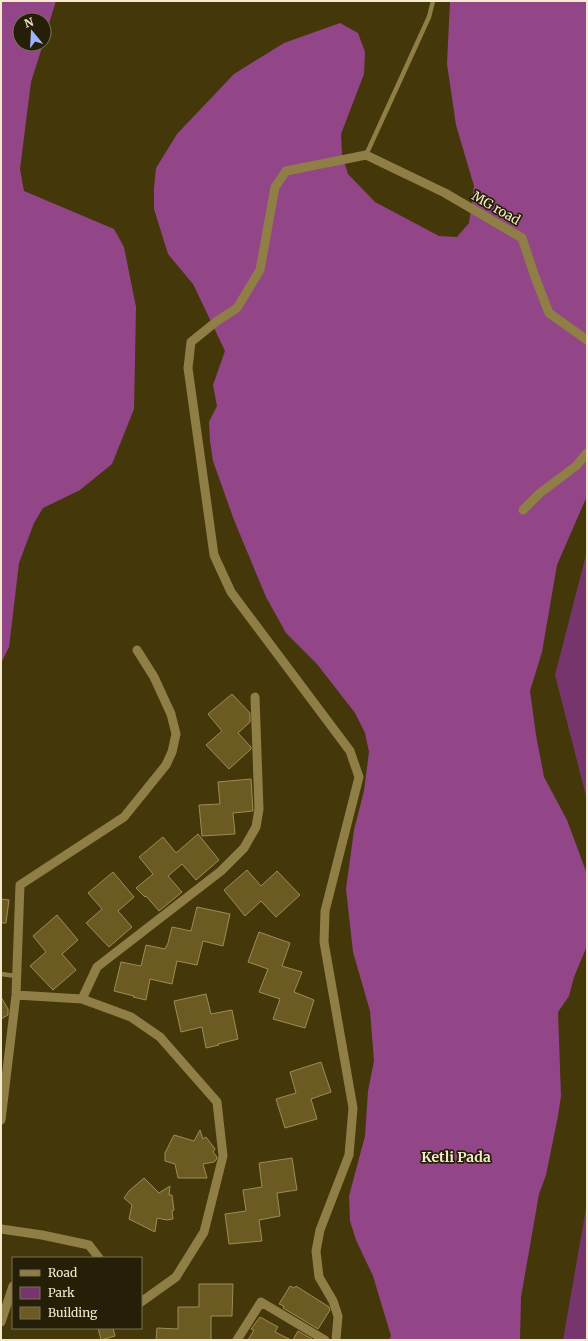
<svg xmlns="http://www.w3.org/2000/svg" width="588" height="1341" font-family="Merriweather,serif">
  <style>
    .green { fill: #77356e }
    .forest { fill: #924688 }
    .building { fill: #6b5a21; stroke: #9e8c54 }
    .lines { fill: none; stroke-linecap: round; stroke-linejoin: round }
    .lane { stroke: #8f7e45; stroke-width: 4.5 }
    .street { stroke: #8f7e45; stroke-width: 9 }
    .labels { text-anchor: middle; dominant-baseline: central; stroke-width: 3.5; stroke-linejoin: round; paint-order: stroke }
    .street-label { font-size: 13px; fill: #f4ebce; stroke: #261f07 }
    .neighbourhood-label { font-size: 14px; font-weight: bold; fill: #f4ebce; stroke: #261f07 }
  </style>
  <rect width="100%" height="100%" fill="#443709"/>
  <path class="green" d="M 587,551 L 587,800 L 555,675 Z
    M 587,1203 L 587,1340 L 563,1340 Z"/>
  <path class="forest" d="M 1,1 L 56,1 L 44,40 L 44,20 L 20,20 L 20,44 L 43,44 L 31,82 L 20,169 L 24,191 L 114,229 L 124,247 L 136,307 L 134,409 L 112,464 L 80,490 L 43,508 L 34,523 L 19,563 L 9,647 L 1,663 Z
    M 450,1 L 587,1 L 587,496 L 557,565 L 542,652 L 530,691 L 536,735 L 544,777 L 567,820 L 587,874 L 587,946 L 574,977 L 569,996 L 558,1012 L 561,1096 L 558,1116 L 546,1175 L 539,1194 L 521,1297 L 520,1340 L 389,1340 L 391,1336 L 373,1276 L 356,1240 L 350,1221 L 349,1196 L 365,1136 L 368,1091 L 374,1061 L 370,1011 L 353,952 L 346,889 L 354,830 L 364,791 L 369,752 L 365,733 L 355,713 L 317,664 L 286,633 L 266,597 L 234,520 L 213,461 L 210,441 L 209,422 L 217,406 L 213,385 L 225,351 L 193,284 L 168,254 L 154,209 L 154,188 L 156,168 L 177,134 L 234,74 L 284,43 L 340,23 L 358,33 L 365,52 L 364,74 L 341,134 L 342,155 L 348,174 L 375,202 L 439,236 L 457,237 L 469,223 L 474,186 L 456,125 L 447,64 Z"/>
  <path class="building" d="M 232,694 L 250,713 L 250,722 L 238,733 L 251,747 L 251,749 L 229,769 L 206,745 L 222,731 L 208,714 Z
    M 251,779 L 253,811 L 233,813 L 235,834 L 202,836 L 199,805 L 220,804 L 218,782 Z
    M 198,834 L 219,860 L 196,880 L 182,864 L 168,876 L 182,892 L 159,911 L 146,896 L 145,897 L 136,888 L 153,874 L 139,857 L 163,837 L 176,853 Z
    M 247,870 L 261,886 L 277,871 L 300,895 L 276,917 L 261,901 L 245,916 L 224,890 Z
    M 113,872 L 134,897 L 118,911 L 132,927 L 109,947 L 86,923 L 102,909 L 88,893 Z
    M 1,899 L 9,900 L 6,923 L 1,923 Z
    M 197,907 L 230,914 L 223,946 L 203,941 L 197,965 L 177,961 L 172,984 L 150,979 L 146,1000 L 133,997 L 134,996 L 114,991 L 121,962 L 141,966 L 146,945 L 165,949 L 168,943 L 172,927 L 191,931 Z
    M 57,915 L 78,940 L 62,954 L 76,970 L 53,990 L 30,966 L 46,952 L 33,936 Z
    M 259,932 L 290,943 L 282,966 L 302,972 L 294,992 L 314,1000 L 305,1028 L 273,1019 L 280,999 L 259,992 L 268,969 L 248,962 Z
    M 206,994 L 211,1014 L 232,1010 L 238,1039 L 218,1044 L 219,1045 L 206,1048 L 202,1027 L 181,1032 L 174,1001 Z
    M 1,997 L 8,1009 L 8,1015 L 1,1019 Z
    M 321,1062 L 331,1092 L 311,1099 L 317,1119 L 285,1128 L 276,1099 L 296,1093 L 290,1072 Z
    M 200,1130 L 203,1139 L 206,1137 L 215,1149 L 213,1152 L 217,1157 L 216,1160 L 214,1162 L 203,1164 L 207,1178 L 178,1178 L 175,1164 L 165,1161 L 165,1153 L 174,1135 L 194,1141 Z
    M 292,1158 L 297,1190 L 277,1193 L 280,1216 L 259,1220 L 262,1241 L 229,1244 L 225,1214 L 246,1211 L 243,1190 L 262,1187 L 259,1163 Z
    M 144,1178 L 159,1193 L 170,1186 L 169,1195 L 172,1195 L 174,1210 L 172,1211 L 173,1219 L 167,1220 L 157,1218 L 155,1232 L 129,1219 L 132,1205 L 124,1198 L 129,1191 Z
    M 199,1284 L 233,1284 L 232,1316 L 211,1316 L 211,1340 L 156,1340 L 157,1328 L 178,1329 L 178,1307 L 199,1307 Z
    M 290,1286 L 294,1288 L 296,1286 L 329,1307 L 330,1310 L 318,1329 L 283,1308 L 284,1306 L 279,1304 Z
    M 260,1317 L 278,1327 L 275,1332 L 291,1340 L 248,1340 L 254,1330 L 251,1329 Z
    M 98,1328 L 113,1328 L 115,1336 L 101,1340 Z
    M 298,1331 L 312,1339 L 311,1340 L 293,1340 Z"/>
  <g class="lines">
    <path class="lane" d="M 366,155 L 429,17 L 433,1
      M 1,974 L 16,976"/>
    <path class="street" d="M 523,510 L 540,493 L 576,466 L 587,453
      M 16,995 L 82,999 L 131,1017 L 160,1037 L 217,1102 L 223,1156 L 204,1232 L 176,1277 L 141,1302
      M 82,999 L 97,967 L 221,871 L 244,848 L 256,827 L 259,809 L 255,697
      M 1,1120 L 16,995 L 20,885 L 124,817 L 166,765 L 172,752 L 176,734 L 171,714 L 154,677 L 137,650
      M 1,1229 L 42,1235 L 89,1245 L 99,1258
      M 1,1322 L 13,1286
      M 237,1340 L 261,1302 L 325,1340
      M 336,1340 L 338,1316 L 333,1301 L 319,1277 L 316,1251 L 320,1230 L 349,1155 L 353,1108 L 324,942 L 325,911 L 359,777 L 350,751 L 231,592 L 214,555 L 188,368 L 191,342 L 217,321 L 237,308 L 260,270 L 275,187 L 286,171 L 366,155 L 445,193 L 522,238 L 535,277 L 549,313 L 587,340"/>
  </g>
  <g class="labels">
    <g class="street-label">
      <text transform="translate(496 208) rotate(30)">MG road</text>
    </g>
    <g class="neighbourhood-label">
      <text x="456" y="1157">Ketli Pada</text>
    </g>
  </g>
  <rect width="588" height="1341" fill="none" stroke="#f4ebce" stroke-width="4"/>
  <rect x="12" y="1257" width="130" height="72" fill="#261f07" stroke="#787157"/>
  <rect x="20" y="1270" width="20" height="6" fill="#8f7e45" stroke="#787157"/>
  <text x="48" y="1277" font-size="12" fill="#f4ebce">Road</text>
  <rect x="20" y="1287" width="20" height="12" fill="#77356e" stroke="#787157"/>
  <text x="48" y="1297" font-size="12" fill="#f4ebce">Park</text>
  <rect x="20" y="1307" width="20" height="12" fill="#6b5a21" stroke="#787157"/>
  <text x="48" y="1317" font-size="12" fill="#f4ebce">Building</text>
  <g transform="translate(32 32) rotate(342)"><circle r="19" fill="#261f07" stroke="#787157"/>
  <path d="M0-3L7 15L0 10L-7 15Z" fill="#a0b3fd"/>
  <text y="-6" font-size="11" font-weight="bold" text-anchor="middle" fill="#f4ebce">N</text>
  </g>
</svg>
